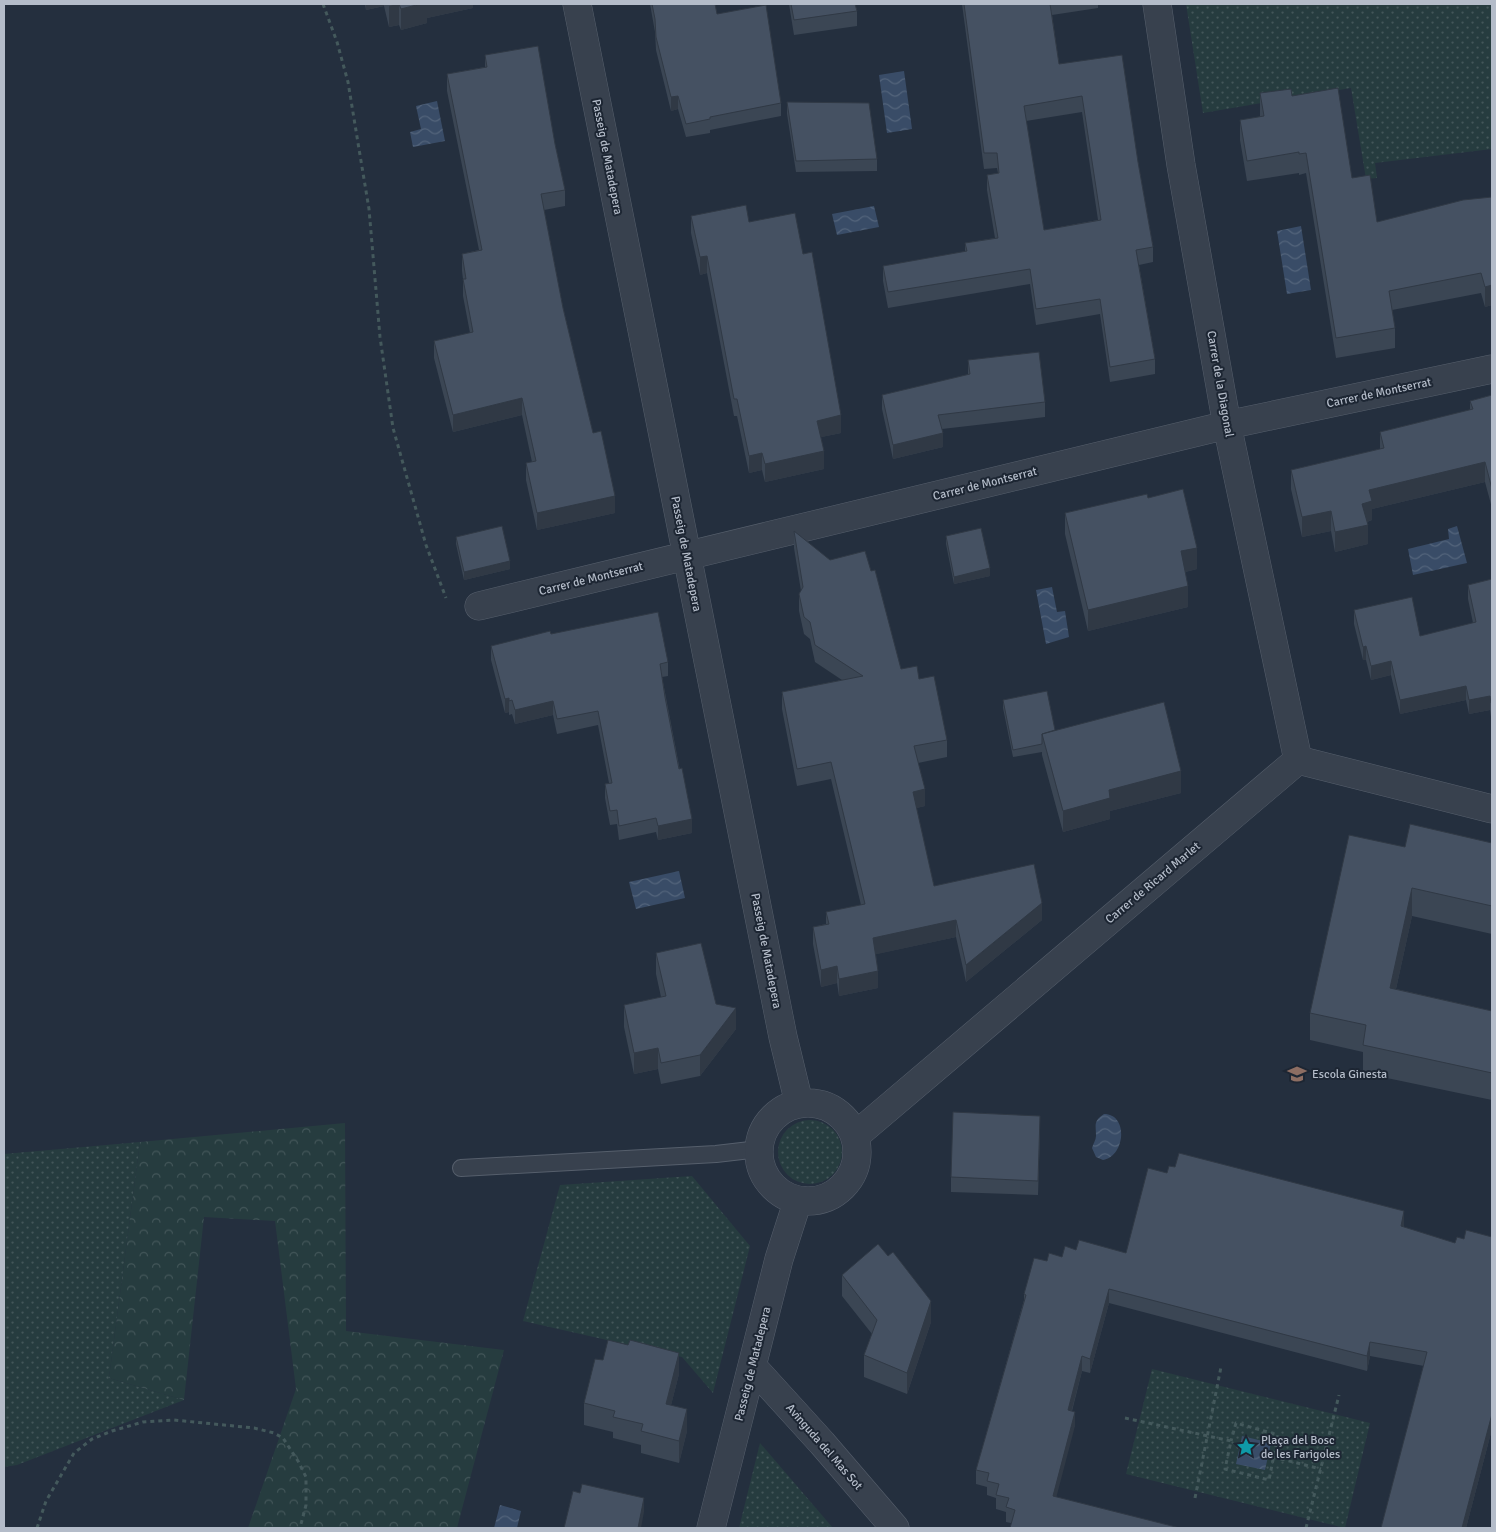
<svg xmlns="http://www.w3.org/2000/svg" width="1496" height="1532" font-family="Signika,sans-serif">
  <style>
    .grass { fill: url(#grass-dots) }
    .forest { fill: url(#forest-crowns) }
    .water { fill: url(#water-waves) }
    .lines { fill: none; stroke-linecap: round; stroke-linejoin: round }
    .service-casing { stroke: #565f6c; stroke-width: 18 }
    .minor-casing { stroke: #565f6c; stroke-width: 29 }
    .path { stroke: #44595c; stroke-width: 3; stroke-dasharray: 4 4; stroke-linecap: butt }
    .service { stroke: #38414e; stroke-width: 16 }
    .minor { stroke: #38414e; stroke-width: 28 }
    .wall { fill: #3b4654; fill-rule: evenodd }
    .shaded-wall { fill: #303945 }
    .building { fill: #455162; stroke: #303945; fill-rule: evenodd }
    .labels { text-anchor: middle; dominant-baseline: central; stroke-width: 4; stroke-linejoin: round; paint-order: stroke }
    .street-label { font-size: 12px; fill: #b4bcc9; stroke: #1d2633 }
    .poi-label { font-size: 12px; fill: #b4bcc9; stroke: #1d2633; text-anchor: start }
  </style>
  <defs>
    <pattern id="grass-dots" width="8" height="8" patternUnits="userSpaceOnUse" patternTransform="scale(1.25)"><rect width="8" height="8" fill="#263c3f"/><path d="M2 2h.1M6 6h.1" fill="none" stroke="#435659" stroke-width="1.8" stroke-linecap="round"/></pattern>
    <pattern id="forest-crowns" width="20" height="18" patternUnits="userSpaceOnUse" patternTransform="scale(1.25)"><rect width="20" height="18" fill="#263c3f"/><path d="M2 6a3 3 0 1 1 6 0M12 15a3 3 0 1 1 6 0" fill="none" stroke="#435659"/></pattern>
    <pattern id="water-waves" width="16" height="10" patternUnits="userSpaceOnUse" patternTransform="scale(1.25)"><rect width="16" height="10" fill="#394c67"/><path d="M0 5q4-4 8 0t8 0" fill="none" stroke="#53647b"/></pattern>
  </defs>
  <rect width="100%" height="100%" fill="#242f3e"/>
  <path class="grass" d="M 1186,4 L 1492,4 L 1492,149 L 1375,163 L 1377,178 L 1366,179 L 1351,88 L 1203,113 Z
    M778 1152a32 32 0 1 1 64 0a32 32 0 1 1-64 0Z
    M 140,1142 L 109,1378 L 184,1400 L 17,1465 L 4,1467 L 4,1154 Z
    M 692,1176 L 750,1246 L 713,1393 L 682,1357 L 523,1321 L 560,1185 Z
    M 1152,1369 L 1370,1423 L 1345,1528 L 1126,1474 Z
    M 760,1443 L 833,1528 L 739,1528 Z"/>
  <path class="forest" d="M 345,1123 L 346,1331 L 504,1350 L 457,1528 L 248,1528 L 296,1389 L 275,1221 L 204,1217 L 184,1400 L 109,1378 L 140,1142 Z"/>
  <path class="water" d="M 904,71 L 912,129 L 887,133 L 879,75 Z
    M 437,101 L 445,141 L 413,147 L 410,132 L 421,129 L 416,106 Z
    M 874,206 L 879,227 L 837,235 L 832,214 Z
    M 1301,226 L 1311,290 L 1287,294 L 1277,231 Z
    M 1457,526 L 1467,563 L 1413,575 L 1408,549 L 1449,539 L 1448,529 Z
    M 1052,587 L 1057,612 L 1065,611 L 1069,637 L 1046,644 L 1036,590 Z
    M 679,871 L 685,898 L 636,909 L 629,882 Z
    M 1104,1114 C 1129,1114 1125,1157 1103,1160 L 1096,1157 L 1092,1148 C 1093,1144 1096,1140 1096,1136 C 1096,1125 1093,1121 1104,1114 Z
    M 1242,1436 L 1271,1443 L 1265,1470 L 1236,1464 Z
    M 500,1505 L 521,1511 L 517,1528 L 494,1528 Z"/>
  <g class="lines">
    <g class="service-casing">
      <path id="service" d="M 461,1168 L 716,1154 L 759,1149"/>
    </g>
    <g class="minor-casing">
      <path id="minor" d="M 577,4 L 783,1037 L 799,1103
        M 1157,4 L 1181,165 L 1227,425 L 1298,760
        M 479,606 L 1227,425 L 1492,369
        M 1298,760 L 1492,809
        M759 1152a49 49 0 1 1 98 0a49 49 0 1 1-98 0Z
        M 855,1136 L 1298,760
        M 752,1366 L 822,1443 L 895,1528
        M 711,1528 L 779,1259 L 798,1200"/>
    </g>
    <path class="path" d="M 323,4 L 337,42 L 348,82 L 359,149 L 369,209 L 380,337 L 393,428 L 426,545 L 446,598
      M 1125,1418 L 1231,1441 L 1225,1469 L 1269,1480 L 1278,1435 L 1236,1423 L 1231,1441
      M 1273,1457 L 1321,1469
      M 1195,1498 L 1221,1367
      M 37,1528 L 46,1501 L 74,1453 L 92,1439 L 112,1431 L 143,1422 L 174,1420 L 254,1428 L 274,1433 L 283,1438 L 298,1461 L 306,1477 L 306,1505 L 300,1528
      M 1306,1528 L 1339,1395"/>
    <use href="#service" class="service"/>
    <use href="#minor" class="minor"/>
  </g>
  <path class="wall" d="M 365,4 L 473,4 L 473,8 L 427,18 L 427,23 L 401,30 L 399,25 L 389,27 L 384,6 L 366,10 Z
    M 650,4 L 715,4 L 717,14 L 781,103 L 781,116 L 710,130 L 710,133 L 686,137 L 678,109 L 671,111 L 656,50 L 655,32 Z
    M 789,4 L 855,4 L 857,11 L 857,26 L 794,35 Z
    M 962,4 L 1098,4 L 1098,8 L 1052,15 L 1059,64 L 1138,162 L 1153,247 L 1153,262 L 1139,265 L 1155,359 L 1155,374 L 1110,382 L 1100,314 L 1036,325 L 1030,284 L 888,308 L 883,281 L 883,266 L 965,252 L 965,243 L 995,238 L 987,190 L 987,175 L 998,173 L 997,168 L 984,169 ZM 1082,112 L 1098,220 L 1044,230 L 1026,121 Z
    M 485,55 L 555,144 L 565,190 L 565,206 L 544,210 L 563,308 L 593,433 L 615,513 L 537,530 L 526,480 L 526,463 L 532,462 L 522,415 L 453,432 L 434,358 L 434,341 L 470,333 L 463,296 L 463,279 L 462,271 L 462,254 L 479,250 L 447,91 L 447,74 L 485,67 Z
    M 1260,93 L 1292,96 L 1352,178 L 1377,222 L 1492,197 L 1492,305 L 1485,307 L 1481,293 L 1392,310 L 1395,328 L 1395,348 L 1336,358 L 1306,173 L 1299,175 L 1299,173 L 1247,181 L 1240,140 L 1240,120 L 1260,117 Z
    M 787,102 L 877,159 L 877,171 L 796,172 L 787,114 Z
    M 691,216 L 749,222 L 803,254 L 841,433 L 821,437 L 824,469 L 765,482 L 762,470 L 749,473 L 737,416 L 734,416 L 707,273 L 700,275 L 691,233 Z
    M 968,360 L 1045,402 L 1045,417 L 942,429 L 943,447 L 893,459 L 882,409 L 882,395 L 968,375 Z
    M 1492,395 L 1492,508 L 1485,482 L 1372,509 L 1372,520 L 1367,522 L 1368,544 L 1335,552 L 1331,531 L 1302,537 L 1291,489 L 1291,470 L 1380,449 L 1380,432 L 1470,410 L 1470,401 Z
    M 1148,498 L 1197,569 L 1185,572 L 1188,607 L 1088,631 L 1065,534 L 1065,513 Z
    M 794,531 L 901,669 L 919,679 L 947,740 L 947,757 L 918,763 L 925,806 L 916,808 L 934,886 L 1042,920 L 966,982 L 956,937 L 876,954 L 878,988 L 839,996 L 837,983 L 821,987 L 813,944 L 813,927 L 826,924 L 826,912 L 861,905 L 831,779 L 797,786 L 782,709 L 782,692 L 842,680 L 815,662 L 810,639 L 804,634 L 799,611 L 799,594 L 801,591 L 794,548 Z
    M 946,536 L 990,576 L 954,584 L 946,544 Z
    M 456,537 L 510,569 L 464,580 L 456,544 Z
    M 1492,579 L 1492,717 L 1491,717 L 1490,710 L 1469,714 L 1466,700 L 1400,714 L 1391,675 L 1371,680 L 1366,660 L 1363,660 L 1354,624 L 1354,610 L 1420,636 L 1473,623 L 1468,599 L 1468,585 Z
    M 551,634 L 668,662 L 668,676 L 662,677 L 692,833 L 658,840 L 656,832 L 619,840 L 617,824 L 610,825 L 605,798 L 605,784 L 609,783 L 598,725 L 557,734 L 553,715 L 515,724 L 512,714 L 509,715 L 509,712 L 505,713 L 491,660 L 491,646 Z
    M 1003,700 L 1055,730 L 1181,793 L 1110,811 L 1110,819 L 1063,832 L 1042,755 L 1042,752 L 1013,757 L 1003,708 Z
    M 1492,843 L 1492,934 L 1412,916 L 1396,989 L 1492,1011 L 1492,1100 L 1363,1073 L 1363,1052 L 1310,1040 L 1310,1013 L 1405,847 Z
    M 656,953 L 716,1004 L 736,1029 L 700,1076 L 661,1084 L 658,1069 L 634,1074 L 624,1027 L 624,1005 L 661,997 L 656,974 Z
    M 1040,1130 L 1038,1195 L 951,1192 L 951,1177 Z
    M 1167,1173 L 1404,1225 L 1404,1227 L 1492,1429 L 1466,1528 L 1381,1528 L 1424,1366 L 1370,1356 L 1367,1371 L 1109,1303 L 1090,1373 L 1082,1371 L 1072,1411 L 1075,1426 L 1011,1523 L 1006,1522 L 1006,1512 L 996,1509 L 996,1498 L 987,1495 L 987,1487 L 976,1484 L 976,1470 L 1024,1300 L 1024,1294 L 1047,1261 L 1062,1257 L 1076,1250 L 1126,1253 Z
    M 888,1256 L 931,1322 L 907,1394 L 864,1377 L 864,1355 L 872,1334 L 842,1296 L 842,1275 Z
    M 679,1374 L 671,1405 L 687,1431 L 679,1463 L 641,1453 L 641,1445 L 613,1438 L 613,1432 L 584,1425 L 584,1403 Z"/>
  <path class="shaded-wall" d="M 366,4 L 384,4 L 384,6 L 366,10 Z
    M 397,4 L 399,4 L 399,25 L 389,27 L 389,6 Z
    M 420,4 L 473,4 L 473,8 L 427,18 L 427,23 L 401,30 L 401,9 Z
    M 678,96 L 678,109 L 671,111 L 671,97 Z
    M 707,256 L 707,273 L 700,275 L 700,257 Z
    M 1492,285 L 1492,305 L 1485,307 L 1485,287 Z
    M 522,398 L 522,415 L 453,432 L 453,415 Z
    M 841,415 L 841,433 L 817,438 L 817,421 Z
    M 943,433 L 943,447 L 893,459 L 893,445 Z
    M 824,451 L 824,469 L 765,482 L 765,464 Z
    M 762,453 L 762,470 L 749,473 L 749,456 Z
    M 1485,462 L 1485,482 L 1372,509 L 1372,520 L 1362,523 L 1362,504 L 1369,490 Z
    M 615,496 L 615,513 L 537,530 L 537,513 Z
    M 1331,511 L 1331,531 L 1302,537 L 1302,517 Z
    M 1368,525 L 1368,544 L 1335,552 L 1335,532 Z
    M 1197,548 L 1197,569 L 1181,573 L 1181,551 Z
    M 510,561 L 510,569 L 464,580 L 464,572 Z
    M 990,568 L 990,576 L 954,584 L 954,577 Z
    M 1188,586 L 1188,607 L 1088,631 L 1088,610 Z
    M 1366,646 L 1366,660 L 1363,660 L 1363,647 Z
    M 1391,661 L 1391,675 L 1371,680 L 1371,666 Z
    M 1466,686 L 1466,700 L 1400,714 L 1400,700 Z
    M 1490,696 L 1490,710 L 1469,714 L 1469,700 Z
    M 509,698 L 509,712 L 505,713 L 505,699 Z
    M 553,701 L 553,715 L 515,724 L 515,710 Z
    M 1491,703 L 1492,703 L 1492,717 L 1491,717 Z
    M 1181,771 L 1181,793 L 1110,811 L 1110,819 L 1063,832 L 1063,811 L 1109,790 Z
    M 925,789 L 925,806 L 913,809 L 913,792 Z
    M 692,819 L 692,833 L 658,840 L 658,826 Z
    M 1412,888 L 1412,916 L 1390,1016 L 1390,988 Z
    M 1042,903 L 1042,920 L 966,982 L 966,965 Z
    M 956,920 L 956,937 L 873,955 L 873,938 Z
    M 837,966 L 837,983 L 821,987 L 821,970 Z
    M 878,971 L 878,988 L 839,996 L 839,979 Z
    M 736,1008 L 736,1029 L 700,1076 L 700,1055 Z
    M 658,1048 L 658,1069 L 634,1074 L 634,1053 Z
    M 1040,1116 L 1040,1130 L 1038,1195 L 1038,1181 Z
    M 1404,1211 L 1404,1225 L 1401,1240 L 1401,1226 Z
    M 1109,1289 L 1109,1303 L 1090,1373 L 1090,1359 Z
    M 931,1301 L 931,1322 L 907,1394 L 907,1373 Z
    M 1370,1342 L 1370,1356 L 1367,1371 L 1367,1356 Z
    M 679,1353 L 679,1374 L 666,1425 L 666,1404 Z
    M 1082,1356 L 1082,1371 L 1068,1424 L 1068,1410 Z
    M 687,1409 L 687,1431 L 679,1463 L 679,1441 Z
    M 1075,1412 L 1075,1426 L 1053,1510 L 1053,1496 Z
    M 1492,1414 L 1492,1429 L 1466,1528 L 1462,1528 Z
    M 644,1498 L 644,1512 L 641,1528 L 638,1528 Z"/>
  <path class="building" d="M 399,4 L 420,4 L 401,9 Z
    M 652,4 L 715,4 L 717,14 L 766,5 L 781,103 L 710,117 L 710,119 L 686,124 L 678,96 L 671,97 L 656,37 L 655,19 Z
    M 791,4 L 855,4 L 857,11 L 794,20 Z
    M 964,4 L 1050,4 L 1059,64 L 1122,55 L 1138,162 L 1153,247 L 1136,250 L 1155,359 L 1110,367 L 1100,299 L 1036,309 L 1030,269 L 888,292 L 883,266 L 967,251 L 965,243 L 998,238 L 987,175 L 999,173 L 997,153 L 984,153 ZM 1082,96 L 1101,220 L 1044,230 L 1024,106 Z
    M 538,46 L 555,144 L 565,190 L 541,194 L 563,308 L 593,433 L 601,431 L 615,496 L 537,513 L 526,463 L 536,461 L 522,398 L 453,415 L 434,341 L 473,332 L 463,279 L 466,279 L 462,254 L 482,250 L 447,74 L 487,67 L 485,55 Z
    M 1338,88 L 1352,178 L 1370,175 L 1377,222 L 1463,200 L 1492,197 L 1492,285 L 1485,287 L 1481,273 L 1389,291 L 1395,328 L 1336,338 L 1306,153 L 1299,154 L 1299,152 L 1247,161 L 1240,120 L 1264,116 L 1260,93 L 1291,89 L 1292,96 Z
    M 787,102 L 869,103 L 877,159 L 796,161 Z
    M 746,205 L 749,222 L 795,213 L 803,254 L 812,252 L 841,415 L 817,421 L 824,451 L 765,464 L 762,453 L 749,456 L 737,399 L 734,399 L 707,256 L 700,257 L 691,216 Z
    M 1039,352 L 1045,402 L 938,415 L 943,433 L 893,445 L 882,395 L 970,374 L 968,360 Z
    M 1492,395 L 1492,489 L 1485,462 L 1369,490 L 1372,501 L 1362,504 L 1368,525 L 1335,532 L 1331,511 L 1302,517 L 1291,470 L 1384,448 L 1380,432 L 1473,409 L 1470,401 Z
    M 1183,489 L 1197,548 L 1181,551 L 1188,586 L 1088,610 L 1065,513 L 1147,494 L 1148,498 Z
    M 502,526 L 510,561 L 464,572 L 456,537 Z
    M 981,528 L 990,568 L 954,577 L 946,536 Z
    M 794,531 L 830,560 L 865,551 L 871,571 L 875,570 L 901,669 L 917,666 L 919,679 L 934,676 L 947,740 L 914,746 L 925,789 L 913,792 L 934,886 L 1034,864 L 1042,903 L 966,965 L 956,920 L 873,938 L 878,971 L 839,979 L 837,966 L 821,970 L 813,927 L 829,924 L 826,912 L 865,904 L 831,762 L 797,769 L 782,692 L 863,676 L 815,645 L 810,622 L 804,617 L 799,594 L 803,587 Z
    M 1492,579 L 1492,703 L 1491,703 L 1490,696 L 1469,700 L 1466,686 L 1400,700 L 1391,661 L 1371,666 L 1366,646 L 1363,647 L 1354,610 L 1412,597 L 1420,636 L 1476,622 L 1468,585 Z
    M 658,612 L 668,662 L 660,664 L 665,697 L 679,769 L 682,768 L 692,819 L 658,826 L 656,818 L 619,826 L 617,810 L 610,811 L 605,784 L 612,783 L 598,711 L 557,719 L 553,701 L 515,710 L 512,700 L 509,701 L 509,698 L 505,699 L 491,646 L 550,631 L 551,634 Z
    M 1047,691 L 1055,730 L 1042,734 L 1042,744 L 1013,750 L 1003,700 Z
    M 1164,702 L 1181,771 L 1109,790 L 1110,798 L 1063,811 L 1042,734 Z
    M 1410,824 L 1492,843 L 1492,906 L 1412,888 L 1390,988 L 1492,1011 L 1492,1073 L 1363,1045 L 1366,1025 L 1310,1013 L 1349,835 L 1405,847 Z
    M 701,943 L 716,1004 L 736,1008 L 700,1055 L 661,1063 L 658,1048 L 634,1053 L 624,1005 L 666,996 L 656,953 Z
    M 953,1112 L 1040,1116 L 1038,1181 L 951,1177 Z
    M 1179,1153 L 1404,1211 L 1401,1226 L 1455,1243 L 1457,1237 L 1464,1239 L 1466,1230 L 1492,1237 L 1492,1414 L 1462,1528 L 1381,1528 L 1427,1352 L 1370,1342 L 1367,1356 L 1109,1289 L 1090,1359 L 1082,1356 L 1068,1410 L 1075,1412 L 1053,1496 L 1180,1528 L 1010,1528 L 1015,1510 L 1006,1507 L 1009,1498 L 996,1495 L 999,1484 L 987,1481 L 989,1473 L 976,1470 L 1026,1295 L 1024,1294 L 1034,1258 L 1047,1261 L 1049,1253 L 1062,1257 L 1065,1246 L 1076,1250 L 1079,1240 L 1126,1253 L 1148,1168 L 1167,1173 L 1169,1166 L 1175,1167 Z
    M 878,1244 L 888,1256 L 893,1252 L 931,1301 L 907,1373 L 864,1355 L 877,1320 L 842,1275 Z
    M 608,1340 L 628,1345 L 630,1340 L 679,1353 L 666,1404 L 687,1409 L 679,1441 L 641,1431 L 643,1424 L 613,1417 L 615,1411 L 584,1403 L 595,1359 L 603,1360 Z
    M 582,1484 L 644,1498 L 638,1528 L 564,1528 L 573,1491 L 580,1493 Z"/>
  <defs>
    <g id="school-bare" transform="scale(1.5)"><path d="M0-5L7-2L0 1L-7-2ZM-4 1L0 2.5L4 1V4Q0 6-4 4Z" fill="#8d6e63" stroke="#1d2633" stroke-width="2.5" paint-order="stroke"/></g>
    <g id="sight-bare" transform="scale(1.5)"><path d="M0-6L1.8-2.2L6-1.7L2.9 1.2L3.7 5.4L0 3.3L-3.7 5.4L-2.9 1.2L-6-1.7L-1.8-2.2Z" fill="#0f9aa8" stroke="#1d2633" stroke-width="2.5" paint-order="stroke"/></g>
  </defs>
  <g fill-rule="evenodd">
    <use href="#school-bare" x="1297" y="1074"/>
    <use href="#sight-bare" x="1246" y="1447"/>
  </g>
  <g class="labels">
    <g class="street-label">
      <text transform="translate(607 157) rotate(79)">Passeig de Matadepera</text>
      <text transform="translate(1220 384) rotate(80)">Carrer de la Diagonal</text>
      <text transform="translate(1379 393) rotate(-12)">Carrer de Montserrat</text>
      <text transform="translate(985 484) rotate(-14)">Carrer de Montserrat</text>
      <text transform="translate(686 554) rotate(79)">Passeig de Matadepera</text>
      <text transform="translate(591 579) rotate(-14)">Carrer de Montserrat</text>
      <text transform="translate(1153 883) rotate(-40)">Carrer de Ricard Marlet</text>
      <text transform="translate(766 951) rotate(79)">Passeig de Matadepera</text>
      <text transform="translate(753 1364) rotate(-76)">Passeig de Matadepera</text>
      <text transform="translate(824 1447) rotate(49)">Avinguda del Mas Sot</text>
    </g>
    <g class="poi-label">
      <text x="1312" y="1074">Escola Ginesta</text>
      <text x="1261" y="1440">Plaça del Bosc<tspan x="1261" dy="14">de les Farigoles</tspan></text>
    </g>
  </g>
  <rect width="1496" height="1532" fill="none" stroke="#b4bcc9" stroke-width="10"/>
</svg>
